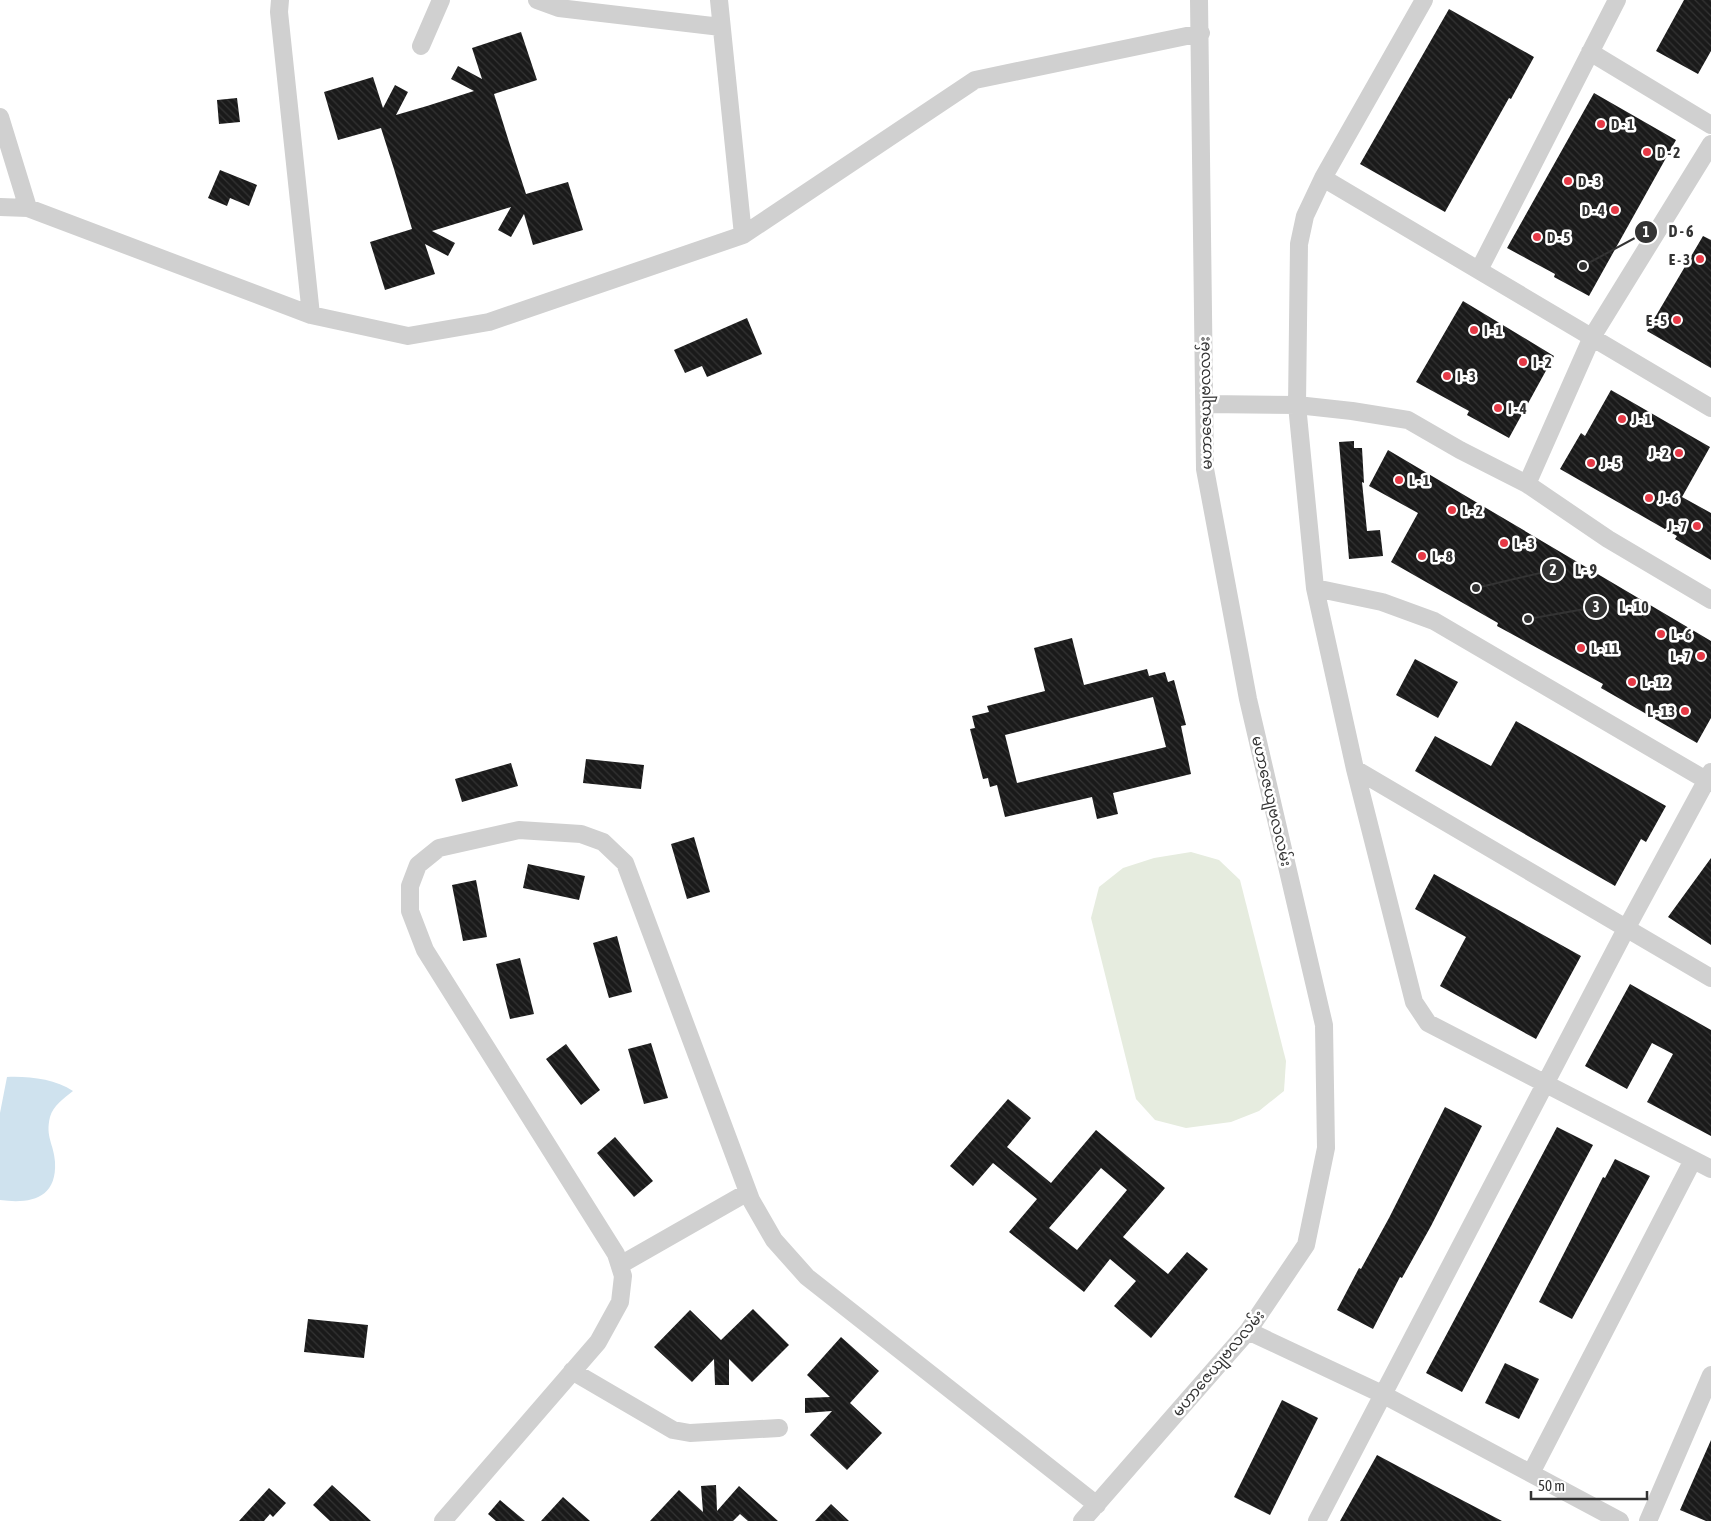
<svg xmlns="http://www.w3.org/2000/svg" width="1711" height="1521" font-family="'Asap Condensed','Noto Sans Myanmar',sans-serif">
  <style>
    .park { fill: #e6ecdf }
    .water { fill: #cfe2ee }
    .building { fill: url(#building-back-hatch); fill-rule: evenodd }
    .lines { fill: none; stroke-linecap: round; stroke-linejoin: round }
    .minor { stroke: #d0d0d0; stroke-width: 18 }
    .poi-dot { fill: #e63946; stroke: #fff; stroke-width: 2 }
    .labels { text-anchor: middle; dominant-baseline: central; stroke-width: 5; stroke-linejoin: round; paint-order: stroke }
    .poi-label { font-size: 15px; font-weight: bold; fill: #333; stroke: #fff; text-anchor: start }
    .street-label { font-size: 15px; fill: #333; stroke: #fff }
    .leader { fill: none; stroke: #333; stroke-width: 2 }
    .callout-dot { fill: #333; stroke: #fff; stroke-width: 2 }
    .mark-label { font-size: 15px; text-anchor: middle; font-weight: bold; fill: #fff }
    .callout-label { font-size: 16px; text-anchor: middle; font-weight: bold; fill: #333; stroke: #fff; stroke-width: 5; stroke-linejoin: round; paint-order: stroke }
  </style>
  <defs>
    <pattern id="building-back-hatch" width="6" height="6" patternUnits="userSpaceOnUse" patternTransform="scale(1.25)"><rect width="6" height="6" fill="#1a1a1a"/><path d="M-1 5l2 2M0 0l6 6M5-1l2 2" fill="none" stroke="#333"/></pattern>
  </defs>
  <rect width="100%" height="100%" fill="#fff"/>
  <path class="park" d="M 1191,852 L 1219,860 L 1240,880 L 1286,1061 L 1284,1091 L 1259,1111 L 1231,1122 L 1186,1128 L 1155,1120 L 1136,1099 L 1091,918 L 1099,887 L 1123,868 L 1154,858 Z"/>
  <path class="water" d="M 7,1077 C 28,1076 55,1079 73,1091 C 64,1098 53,1106 50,1117 C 45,1137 54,1144 55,1162 C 57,1199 30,1204 0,1200 L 0,1113 Z"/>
  <path class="building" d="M 1684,0 L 1711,0 L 1711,51 L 1698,74 L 1656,51 Z
    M 1449,9 L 1534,57 L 1511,99 L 1509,98 L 1445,212 L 1360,164 Z
    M 521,32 L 537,80 L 494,94 L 509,142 L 526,194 L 568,182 L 583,230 L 533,245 L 524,214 L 511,237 L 498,230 L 511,207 L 432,231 L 455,243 L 448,256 L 425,244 L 435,274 L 385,290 L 370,242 L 412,229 L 394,169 L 381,128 L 338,140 L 324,92 L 373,77 L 383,108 L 395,85 L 408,92 L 396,115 L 427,106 L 474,91 L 451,79 L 458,66 L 482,79 L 472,48 Z
    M 1594,93 L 1676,140 L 1589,296 L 1554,277 L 1555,274 L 1507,248 Z
    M 237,98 L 240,122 L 219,124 L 217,100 Z
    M 220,170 L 257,185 L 249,206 L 230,198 L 227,206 L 208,198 Z
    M 1703,236 L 1711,240 L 1711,368 L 1647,331 Z
    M 1463,301 L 1554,356 L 1509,438 L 1467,415 L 1469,411 L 1416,382 Z
    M 747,318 L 762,354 L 707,377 L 702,366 L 685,373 L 674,350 Z
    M 1611,390 L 1710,447 L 1682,497 L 1711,513 L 1711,560 L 1675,539 L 1677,536 L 1560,469 L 1581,433 L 1585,436 Z
    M 1354,441 L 1354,448 L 1362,448 L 1364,483 L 1362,482 L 1367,531 L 1380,530 L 1383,556 L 1349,559 L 1339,442 Z
    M 1388,450 L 1711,641 L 1711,718 L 1697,743 L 1601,688 L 1603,684 L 1497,626 L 1498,623 L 1391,562 L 1418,513 L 1369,486 Z
    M 1072,638 L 1084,685 L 1147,669 L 1149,676 L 1165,672 L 1168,682 L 1174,680 L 1186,725 L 1181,726 L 1191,774 L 1113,793 L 1118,814 L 1097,819 L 1092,797 L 1005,817 L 997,785 L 990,787 L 988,778 L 983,779 L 970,729 L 975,728 L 972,716 L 989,712 L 987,706 L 1045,691 L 1034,648 ZM 1153,697 L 1166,747 L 1017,783 L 1005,735 Z
    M 1415,659 L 1458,682 L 1438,718 L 1396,695 Z
    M 1516,721 L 1666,806 L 1646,842 L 1641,839 L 1615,886 L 1415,771 L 1435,736 L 1491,766 Z
    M 586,759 L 644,765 L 641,789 L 583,783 Z
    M 511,763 L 518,786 L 462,802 L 455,779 Z
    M 694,837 L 710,892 L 687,899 L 671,844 Z
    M 1711,858 L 1711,945 L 1668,917 Z
    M 528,864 L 585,876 L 579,900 L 523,888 Z
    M 1434,874 L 1581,956 L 1536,1039 L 1440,986 L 1466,937 L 1415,909 Z
    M 476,880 L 487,937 L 463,941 L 452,885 Z
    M 617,936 L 632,992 L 609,998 L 593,943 Z
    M 520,958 L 534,1014 L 510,1019 L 496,964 Z
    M 1630,984 L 1711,1030 L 1711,1136 L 1647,1102 L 1673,1054 L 1652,1043 L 1627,1089 L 1585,1066 Z
    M 651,1043 L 668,1098 L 644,1104 L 628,1049 Z
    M 566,1044 L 600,1090 L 581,1105 L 546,1059 Z
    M 1008,1099 L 1031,1118 L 1007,1147 L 1051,1183 L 1096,1130 L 1165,1188 L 1123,1237 L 1168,1274 L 1187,1252 L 1208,1269 L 1151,1338 L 1114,1306 L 1136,1281 L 1110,1259 L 1084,1292 L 1009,1232 L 1037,1199 L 993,1163 L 973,1186 L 950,1166 ZM 1101,1168 L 1127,1190 L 1077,1250 L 1049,1228 Z
    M 1445,1107 L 1482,1126 L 1431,1226 L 1402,1278 L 1400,1277 L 1373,1329 L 1337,1310 L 1359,1268 L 1361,1269 L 1389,1218 Z
    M 1557,1127 L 1593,1145 L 1462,1392 L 1426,1373 Z
    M 615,1137 L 653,1181 L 634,1197 L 597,1153 Z
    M 1615,1159 L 1650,1176 L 1572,1319 L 1539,1302 L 1603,1177 L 1605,1178 Z
    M 753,1309 L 789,1345 L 752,1382 L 729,1359 L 729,1385 L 715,1385 L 714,1359 L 692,1382 L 654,1347 L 690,1310 L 721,1340 Z
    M 308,1319 L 368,1325 L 364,1358 L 304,1352 Z
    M 841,1337 L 879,1371 L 850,1403 L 882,1433 L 847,1470 L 810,1435 L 832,1411 L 805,1413 L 805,1398 L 830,1397 L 807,1375 Z
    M 1505,1363 L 1539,1379 L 1519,1419 L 1485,1403 Z
    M 1282,1400 L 1318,1418 L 1270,1515 L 1234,1497 Z
    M 1711,1440 L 1711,1521 L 1706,1521 L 1680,1510 Z
    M 1377,1455 L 1437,1487 L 1502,1521 L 1340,1521 Z
    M 332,1485 L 355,1506 L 371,1521 L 330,1521 L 313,1505 Z
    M 716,1485 L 717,1511 L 739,1486 L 778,1521 L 748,1521 L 740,1514 L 733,1521 L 650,1521 L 679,1490 L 703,1512 L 701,1486 Z
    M 269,1488 L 286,1503 L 273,1517 L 270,1514 L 264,1521 L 239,1521 Z
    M 563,1497 L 590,1521 L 541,1521 Z
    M 500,1500 L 525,1521 L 496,1521 L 488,1514 Z
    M 831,1504 L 849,1521 L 815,1521 Z"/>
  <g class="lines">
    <path class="minor" d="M 280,0 L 279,12 L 311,315
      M 537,0 L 559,8 L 721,27
      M 719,0 L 743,235
      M 1424,0 L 1323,178 L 1305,216 L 1299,244 L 1297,405 L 1315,588 L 1355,769 L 1414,1002 L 1428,1023 L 1711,1169
      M 421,46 L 441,0
      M 1590,52 L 1711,125
      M 0,117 L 28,208
      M 1323,178 L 1711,408
      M 0,207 L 28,208 L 311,315 L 408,336 L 489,322 L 743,235 L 975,80 L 1201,33
      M 1479,270 L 1617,0
      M 1205,404 L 1297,405 L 1352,411 L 1408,420 L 1460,450 L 1527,484 L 1608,539 L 1711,600
      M 1527,484 L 1592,337 L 1711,144
      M 1315,588 L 1382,602 L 1434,621 L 1711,783
      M 1355,769 L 1711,978
      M 620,1265 L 748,1192
      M 1248,1331 L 1382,1394 L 1620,1521
      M 572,1371 L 673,1430 L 690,1433 L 779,1428
      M 1531,1473 L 1693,1160
      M 443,1521 L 598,1342 L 620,1302 L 623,1276 L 616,1254 L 425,950 L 410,911 L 410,886 L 418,865 L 439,848 L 519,830 L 581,834 L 603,842 L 625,863 L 751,1200 L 774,1240 L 807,1277 L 1097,1505
      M 1082,1521 L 1248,1331 L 1306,1245 L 1326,1148 L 1324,1025 L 1248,699 L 1205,469 L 1199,0
      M 1317,1521 L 1626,929 L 1711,772
      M 1648,1521 L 1711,1375"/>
  </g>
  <g class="poi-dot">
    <circle cx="1601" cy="124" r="5"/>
    <circle cx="1647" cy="152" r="5"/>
    <circle cx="1568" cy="181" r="5"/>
    <circle cx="1615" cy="210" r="5"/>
    <circle cx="1537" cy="237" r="5"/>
    <circle cx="1700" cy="259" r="5"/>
    <circle cx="1677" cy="320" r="5"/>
    <circle cx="1474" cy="330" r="5"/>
    <circle cx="1523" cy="362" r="5"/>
    <circle cx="1447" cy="376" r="5"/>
    <circle cx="1498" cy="408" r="5"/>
    <circle cx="1622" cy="419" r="5"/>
    <circle cx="1679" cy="453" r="5"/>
    <circle cx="1591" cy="463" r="5"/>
    <circle cx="1399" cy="480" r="5"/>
    <circle cx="1649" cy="498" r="5"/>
    <circle cx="1452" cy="510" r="5"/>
    <circle cx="1697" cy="526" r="5"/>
    <circle cx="1504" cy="543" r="5"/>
    <circle cx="1422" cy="556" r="5"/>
    <circle cx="1661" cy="634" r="5"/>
    <circle cx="1581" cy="648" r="5"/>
    <circle cx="1701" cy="656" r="5"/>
    <circle cx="1632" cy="682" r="5"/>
    <circle cx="1685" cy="711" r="5"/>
  </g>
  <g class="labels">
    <g class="poi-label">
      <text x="1611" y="124">D - 1</text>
      <text x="1657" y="152">D - 2</text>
      <text x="1578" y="181">D - 3</text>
      <text x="1605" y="210" text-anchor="end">D - 4</text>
      <text x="1547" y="237">D - 5</text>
      <text x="1690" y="259" text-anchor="end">E - 3</text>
      <text x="1667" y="320" text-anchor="end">E - 5</text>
      <text x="1484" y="330">I - 1</text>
      <text x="1533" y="362">I - 2</text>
      <text x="1457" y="376">I - 3</text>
      <text x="1508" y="408">I - 4</text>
      <text x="1632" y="419">J - 1</text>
      <text x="1669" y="453" text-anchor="end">J - 2</text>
      <text x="1601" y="463">J - 5</text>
      <text x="1409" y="480">L - 1</text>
      <text x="1659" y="498">J - 6</text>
      <text x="1462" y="510">L - 2</text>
      <text x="1687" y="526" text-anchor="end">J - 7</text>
      <text x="1514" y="543">L - 3</text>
      <text x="1432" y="556">L - 8</text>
      <text x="1671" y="634">L - 6</text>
      <text x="1591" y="648">L - 11</text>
      <text x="1691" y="656" text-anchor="end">L - 7</text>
      <text x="1642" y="682">L - 12</text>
      <text x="1675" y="711" text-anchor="end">L - 13</text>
    </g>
    <g class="street-label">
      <text transform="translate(1205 403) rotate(-91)">မဟာဇေယျဗလလမ်း</text>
      <text transform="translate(1272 801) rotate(77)">မဟာဇေယျဗလလမ်း</text>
      <text transform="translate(1218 1363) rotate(-50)">မဟာဇေယျဗလလမ်း</text>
    </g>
  </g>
  <path class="leader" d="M1583 266L1646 232M1476 588L1553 570M1528 619L1596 607"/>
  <g class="callout-dot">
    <circle cx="1583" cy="266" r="5"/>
    <circle cx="1476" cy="588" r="5"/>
    <circle cx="1528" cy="619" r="5"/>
    <circle cx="1646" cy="232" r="12"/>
    <circle cx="1553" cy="570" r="12"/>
    <circle cx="1596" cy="607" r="12"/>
  </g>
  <g class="mark-label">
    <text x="1646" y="237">1</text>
    <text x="1553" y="575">2</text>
    <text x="1596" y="612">3</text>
  </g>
  <g class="callout-label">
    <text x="1681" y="237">D - 6</text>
    <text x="1586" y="576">L - 9</text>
    <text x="1634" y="613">L - 10</text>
  </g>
  <path d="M1531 1491v8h116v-8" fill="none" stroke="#333333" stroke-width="2.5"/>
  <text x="1538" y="1491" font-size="15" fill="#333333" stroke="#ffffff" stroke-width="4" paint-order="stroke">50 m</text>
</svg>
